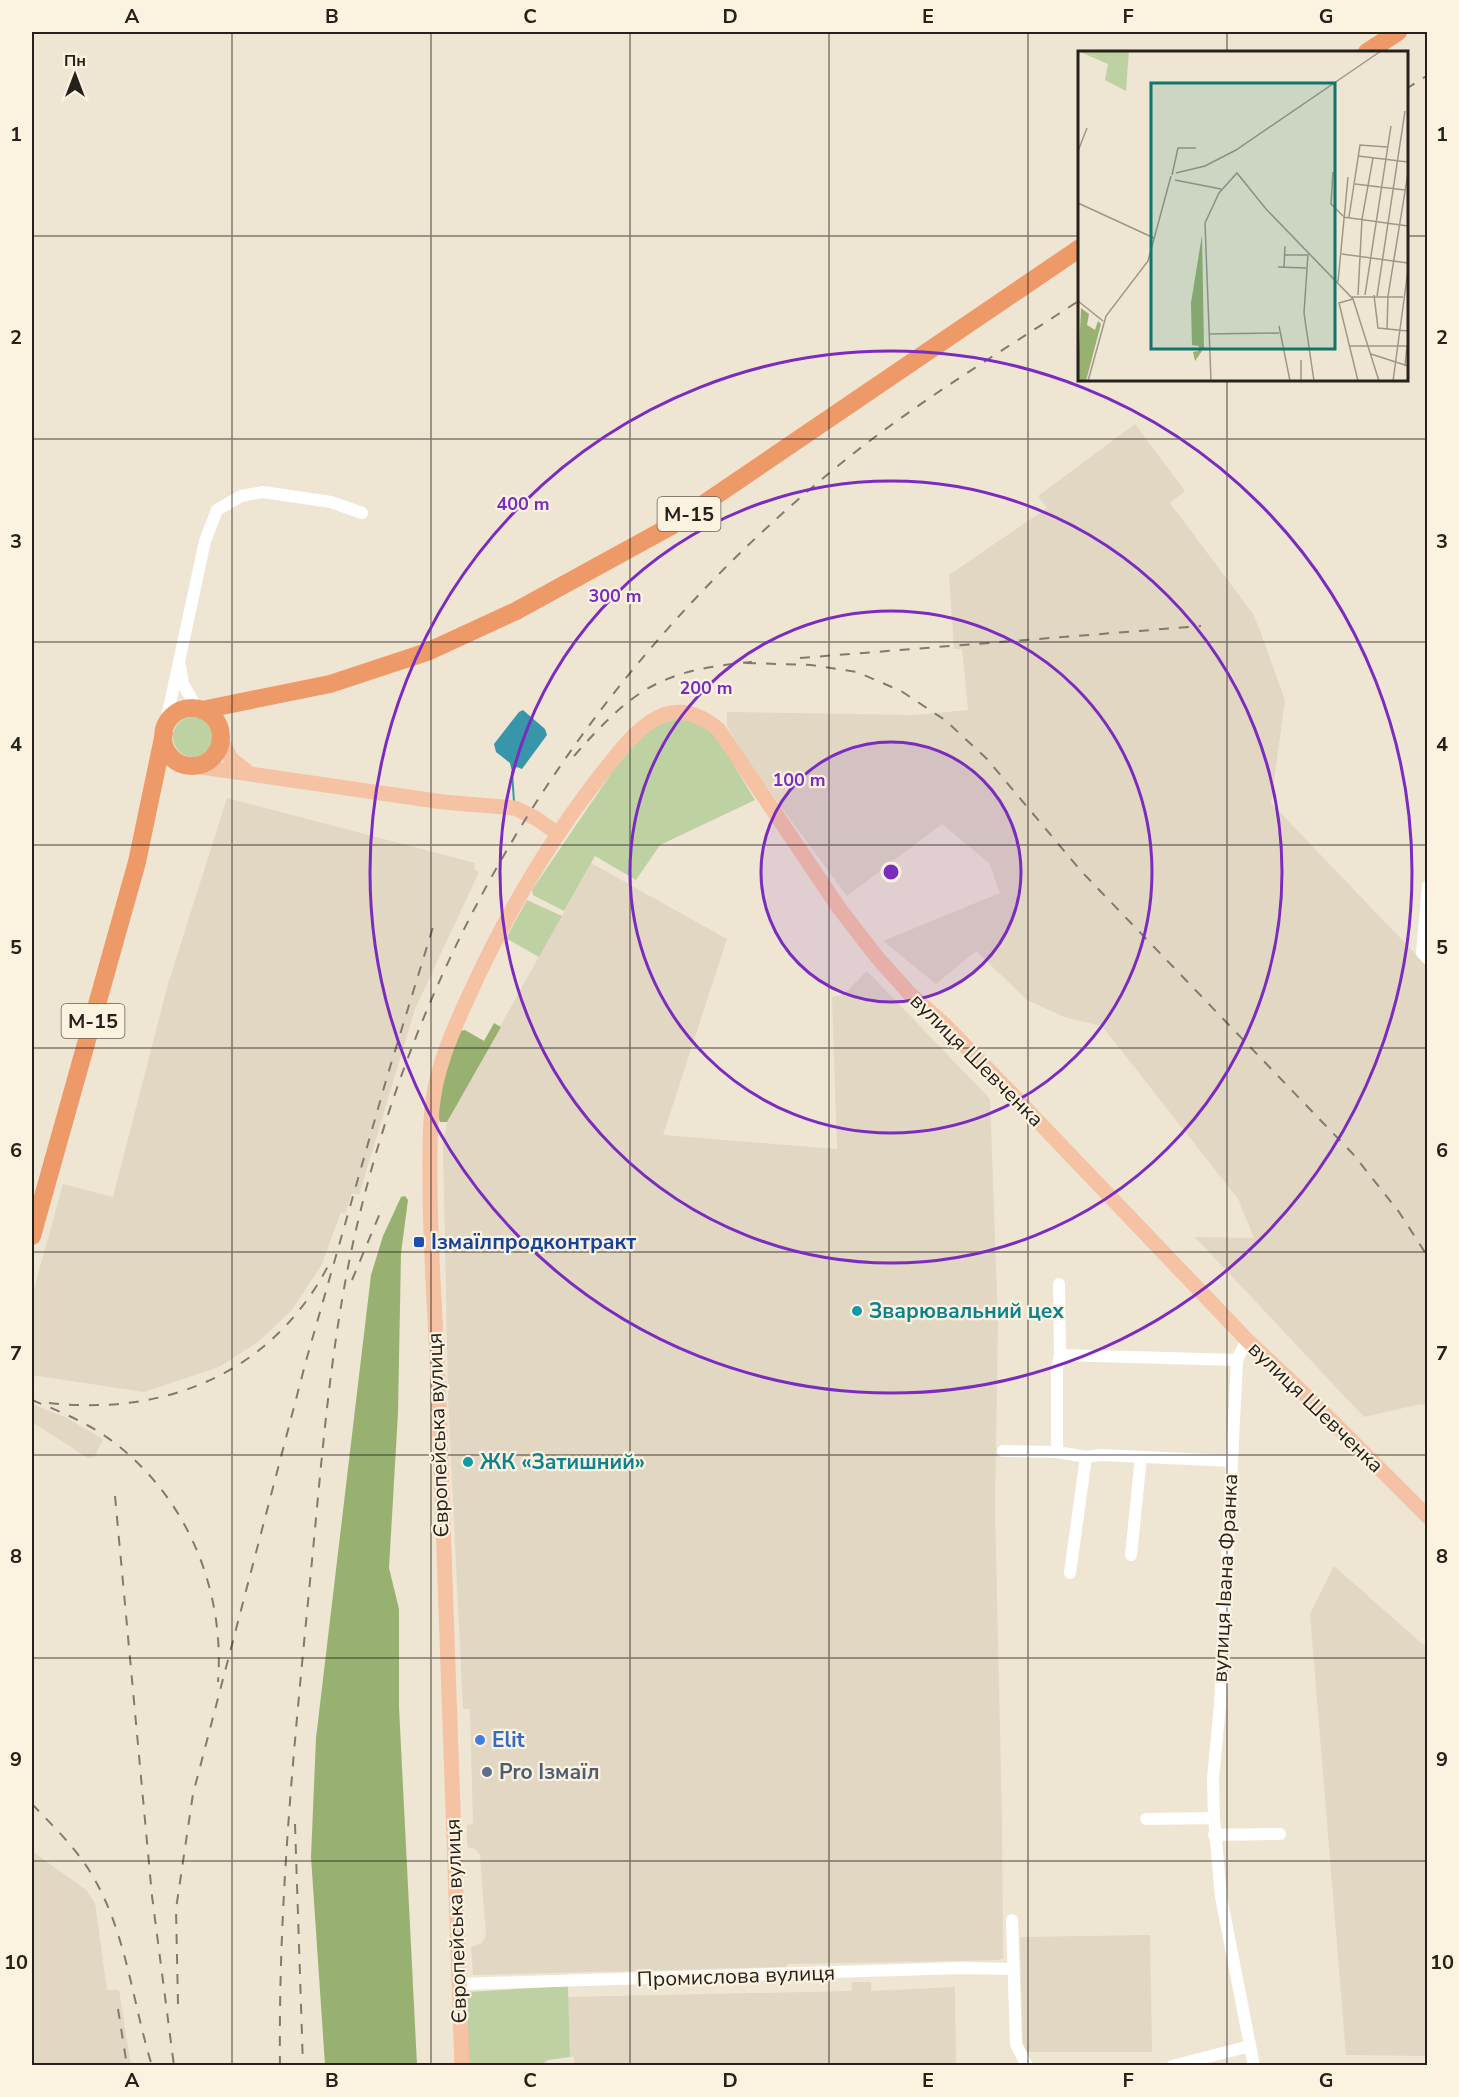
<svg xmlns="http://www.w3.org/2000/svg" width="1459" height="2097" font-family="'Nunito Sans',sans-serif">
  <style>
    .industrial { fill: #e1d7c3 }
    .green { fill: #bed1a3 }
    .forest { fill: #98b171 }
    .water { fill: #3796aa }
    .lines { fill: none; stroke-linecap: round; stroke-linejoin: round }
    .stream { stroke: #3796aa; stroke-width: 2 }
    .minor { stroke: #fff; stroke-width: 12 }
    .major { stroke: #f5c2a4; stroke-width: 15 }
    .highway { stroke: #ee9a68; stroke-width: 18 }
    .rail { stroke: #817a6f; stroke-width: 2; stroke-dasharray: 10 10; stroke-linecap: butt }
    .grid { fill: none; stroke: #25211b; stroke-width: 1.5; stroke-opacity: 0.55 }
    .ring { fill: none; stroke: #7b2cbf; stroke-width: 3 }
    .transit-dot { fill: #1a4fb4; stroke: #fcf2e0; stroke-width: 2 }
    .culture-dot { fill: #0f9aa8; stroke: #fcf2e0; stroke-width: 2 }
    .shop-dot { fill: #3f7fe0; stroke: #fcf2e0; stroke-width: 2 }
    .service-dot { fill: #5c6f8a; stroke: #fcf2e0; stroke-width: 2 }
    .labels { text-anchor: middle; dominant-baseline: central; stroke-width: 4.5; stroke-linejoin: round; paint-order: stroke }
    .shield { fill: #fcf2e0; stroke: #666056; stroke-width: 1.5 }
    .shield-label { font-size: 20px; font-weight: bold; fill: #25211b }
    .street-label { font-size: 21px; fill: #25211b; stroke: #fcf2e0 }
    .transit-label { font-size: 21px; font-weight: bold; fill: #164399; stroke: #fcf2e0; text-anchor: start }
    .culture-label { font-size: 21px; font-weight: bold; fill: #0d838f; stroke: #fcf2e0; text-anchor: start }
    .shop-label { font-size: 21px; font-weight: bold; fill: #366cbe; stroke: #fcf2e0; text-anchor: start }
    .service-label { font-size: 21px; font-weight: bold; fill: #4e5e75; stroke: #fcf2e0; text-anchor: start }
    .inset-road { fill: none; stroke: #9e9789; stroke-width: 1.5 }
    .view { fill: #0f766e; fill-opacity: 0.15; stroke: #0f766e; stroke-width: 3 }
    .inset-edge { fill: none; stroke: #25211b; stroke-width: 3 }
    .centre { fill: #7b2cbf; stroke: #fcf2e0; stroke-width: 3 }
    .ring-label { font-size: 18px; text-anchor: middle; font-weight: bold; fill: #7b2cbf; stroke: #fcf2e0; stroke-width: 4.5; stroke-linejoin: round; paint-order: stroke }
    .neatline { fill: none; stroke: #25211b; stroke-width: 2 }
    .grid-label { font-size: 20px; text-anchor: middle; font-weight: bold; fill: #25211b }
  </style>
  <rect width="100%" height="100%" fill="#efe5d3"/>
  <path class="industrial" d="M 1135,424 L 1185,491 L 1170,503 L 1253,614 L 1259,628 L 1285,700 L 1271,803 L 1427,966 L 1427,1406 L 1421,1404 L 1364,1417 L 1195,1237 L 1254,1238 L 1238,1199 L 1102,1026 L 1064,1017 L 1027,1000 L 976,951 L 936,984 L 883,941 L 1000,893 L 989,863 L 942,824 L 847,896 L 750,765 L 727,726 L 727,712 L 914,715 L 968,710 L 962,649 L 954,649 L 949,575 L 1047,508 L 1038,496 Z
    M 227,798 L 475,863 L 474,869 L 479,872 L 415,1009 L 359,1195 L 352,1193 L 345,1214 L 341,1212 L 322,1264 L 292,1310 L 258,1342 L 219,1367 L 144,1392 L 32,1375 L 32,1296 L 63,1184 L 113,1197 L 168,984 Z
    M 591,863 L 727,939 L 663,1135 L 837,1149 L 832,997 L 843,995 L 867,971 L 990,1099 L 998,1323 L 995,1507 L 1002,1821 L 1003,1958 L 999,1960 L 789,1964 L 785,1967 L 473,1975 L 471,1947 L 482,1943 L 486,1935 L 480,1855 L 475,1849 L 467,1847 L 467,1825 L 473,1824 L 470,1709 L 463,1709 L 448,1397 L 443,1143 L 447,1122 Z
    M 32,1404 L 67,1418 L 103,1439 L 94,1457 L 88,1458 L 32,1422 Z
    M 1334,1566 L 1427,1648 L 1427,2056 L 1346,2055 L 1310,1614 Z
    M 32,1851 L 86,1890 L 95,1903 L 107,1990 L 119,1990 L 131,2065 L 32,2065 Z
    M 1150,1935 L 1152,2052 L 1023,2052 L 1020,1937 Z
    M 852,1982 L 871,1982 L 871,1991 L 955,1987 L 956,2065 L 574,2065 L 574,2057 L 570,2057 L 568,1997 L 851,1991 Z"/>
  <path class="green" d="M 687,717 L 715,734 L 755,800 L 660,845 L 636,880 L 595,856 L 564,911 L 533,895 L 532,890 L 619,762 L 645,734 L 660,723 Z
    M173 737a20 20 0 1 1 40 0a20 20 0 1 1-40 0Z
    M 527,900 L 562,916 L 539,957 L 506,938 Z
    M 568,1986 L 570,2057 L 548,2060 L 541,2065 L 467,2065 L 468,1992 Z"/>
  <path class="forest" d="M 494,1023 L 501,1027 L 447,1122 L 440,1122 C 431,1098 451,1054 461,1031 L 465,1030 L 484,1041 Z
    M 405,1196 L 408,1200 L 401,1253 L 398,1413 L 389,1568 L 399,1609 L 399,1707 L 417,2065 L 325,2065 L 311,1857 L 316,1738 L 371,1275 L 383,1236 L 401,1197 Z"/>
  <path class="water" d="M 523,710 L 545,729 L 547,735 L 522,769 L 517,767 L 512,772 L 510,763 L 496,752 L 494,744 L 519,712 Z"/>
  <g class="lines">
    <path class="stream" d="M 512,772 L 514,802"/>
    <path class="minor" d="M 180,666 L 183,684 L 197,709
      M 165,727 L 205,541 L 217,510 L 241,496 L 263,492 L 331,502 L 362,513
      M 1428,886 L 1422,953 L 1428,959
      M 1247,1340 L 1237,1360 L 1220,1705 L 1213,1778 L 1214,1818 L 1221,1897 L 1254,2066
      M 1060,1355 L 1237,1360
      M 1003,1451 L 1057,1452 L 1086,1457 L 1100,1455 L 1231,1461
      M 1057,1452 L 1057,1369 L 1060,1355 L 1059,1284
      M 1131,1555 L 1141,1457
      M 1070,1573 L 1086,1457
      M 1146,1819 L 1214,1818
      M 1214,1835 L 1280,1834
      M 1012,1920 L 1016,2044 L 1027,2066
      M 459,1984 L 962,1968 L 1013,1969
      M 1172,2066 L 1250,2046"/>
    <path class="major" d="M 221,739 L 231,759 L 249,773
      M 194,766 L 443,802 L 515,808 L 537,819 L 558,834
      M 462,2066 C 454,1837 446,1608 438,1380 C 435,1312 430,1246 430,1178 C 430,1144 429,1109 438,1075 C 447,1041 463,1009 477,978 C 514,900 560,824 615,757 C 644,720 676,693 719,730 L 839,908 L 876,956 L 909,993 L 945,1025 L 1011,1093 L 1247,1340 L 1314,1403 L 1428,1517"/>
    <path class="highway" d="M 1367,52 L 1398,32
      M163 737a29 29 0 1 1 58 0a29 29 0 1 1-58 0Z
      M 202,710 L 330,684 L 427,652 L 516,611 L 671,526 L 1080,248
      M 32,1236 L 137,862 L 164,733"/>
    <path class="rail" d="M 1406,89 L 1428,75
      M 800,658 L 1201,626
      M 746,663 L 811,665 L 857,672 L 901,691 L 945,720 L 987,759 L 1081,871 L 1353,1154 L 1399,1212 L 1428,1257
      M 574,756 C 634,688 661,670 752,662
      M 352,1280 L 383,1206
      M 32,1400 C 61,1412 91,1424 116,1444 C 188,1500 225,1591 218,1682
      M 49,1403 C 166,1416 272,1373 328,1266
      M 115,1496 L 152,1896 L 174,2066
      M 32,1804 C 52,1825 73,1845 89,1870 C 126,1928 132,2001 152,2066
      M 295,1824 L 303,2066
      M 178,2004 L 176,1909 L 193,1794 L 306,1361 L 387,1077 L 433,927
      M 118,2009 L 127,2066
      M 280,2066 C 278,1900 295,1736 311,1571 C 322,1458 330,1345 355,1234 C 426,923 601,655 849,457 C 922,399 1002,351 1080,300"/>
  </g>
  <path class="grid" d="M 232,32 L 232,2066M 431,32 L 431,2066M 630,32 L 630,2066M 829,32 L 829,2066M 1028,32 L 1028,2066M 1227,32 L 1227,52M 32,236 L 1080,236M 1406,236 L 1428,236M 1227,380 L 1227,2066M 32,439 L 1428,439M 32,642 L 1428,642M 32,845 L 1428,845M 32,1048 L 1428,1048M 32,1252 L 1428,1252M 32,1455 L 1428,1455M 32,1658 L 1428,1658M 32,1861 L 1428,1861"/>
  <circle cx="891" cy="872" r="130" fill="#7b2cbf" fill-opacity=".12"/>
  <g class="ring">
    <circle cx="891" cy="872" r="130"/>
    <circle cx="891" cy="872" r="261"/>
    <circle cx="891" cy="872" r="391"/>
    <circle cx="891" cy="872" r="521"/>
  </g>
  <rect class="transit-dot" x="413" y="1236" width="12" height="12" rx="3"/>
  <g class="culture-dot">
    <circle cx="857" cy="1311" r="6"/>
    <circle cx="468" cy="1462" r="6"/>
  </g>
  <circle class="shop-dot" cx="480" cy="1740" r="6"/>
  <circle class="service-dot" cx="487" cy="1772" r="6"/>
  <g class="labels">
    <g class="shield">
      <rect x="657.5" y="497" width="63" height="34" rx="4.5"/>
      <rect x="61.5" y="1004" width="63" height="34" rx="4.5"/>
    </g>
    <g class="shield-label">
      <text x="689" y="514">М-15</text>
      <text x="93" y="1021">М-15</text>
    </g>
    <g class="street-label">
      <text transform="translate(977 1060) rotate(45)">вулиця Шевченка</text>
      <text transform="translate(1316 1407) rotate(44)">вулиця Шевченка</text>
      <text transform="translate(438 1435) rotate(-92)">Європейська вулиця</text>
      <text transform="translate(1225 1578) rotate(-87)">вулиця Івана Франка</text>
      <text transform="translate(456 1921) rotate(-92)">Європейська вулиця</text>
      <text transform="translate(736 1976) rotate(-2)">Промислова вулиця</text>
    </g>
    <g class="transit-label">
      <text x="431" y="1242">Ізмаїлпродконтракт</text>
    </g>
    <g class="culture-label">
      <text x="869" y="1311">Зварювальний цех</text>
      <text x="480" y="1462">ЖК «Затишний»</text>
    </g>
    <g class="shop-label">
      <text x="492" y="1740">Elit</text>
    </g>
    <g class="service-label">
      <text x="499" y="1772">Pro Ізмаїл</text>
    </g>
  </g>
  <g transform="translate(1078 51)">
    <rect width="330" height="330" fill="#efe5d3"/>
    <path d="M 0,0 L 51,0 L 48,40 L 27,29 L 30,13 Z" fill="#bed1a3"/>
    <path d="M 124,184 L 126,297 L 117,310 L 115,301 L 120,300 L 121,295 L 114,294 L 113,252 ZM 3,257 L 11,263 L 9,274 L 17,279 L 20,270 L 23,273 L 8,330 L 1,329 L 0,324 Z" fill="#98b171"/>
    <path class="inset-road" d="M 0,100 L 9,77M 280,105 L 330,111M 255,121 L 253,153 L 265,165M 98,122 L 127,115 L 158,99 L 303,0M 94,124 L 100,97 L 118,97M 97,129 L 143,138M 277,133 L 327,139M 0,152 L 76,187M 265,166 L 330,175M 271,166 L 282,94 L 309,96M 230,203 L 226,262 L 236,330M 264,203 L 330,212M 207,204 L 229,204M 200,216 L 228,217M 206,216 L 207,195M 260,231 L 270,126M 280,244 L 284,168 L 295,107M 287,244 L 313,75M 296,244 L 300,277 L 330,280M 299,245 L 327,60M 274,246 L 325,246M 275,248 L 261,252 L 280,330M 0,250 L 25,270M 201,275 L 212,330M 309,278 L 310,245 L 330,122M 131,283 L 201,282M 272,295 L 330,295M 293,303 L 330,315M 223,309 L 223,330M 327,315 L 329,295M 10,330 L 28,265 L 70,210 L 93,125M 133,330 L 127,172 L 141,142 L 159,122 L 188,158 L 275,248 L 301,330M 315,330 L 330,219"/>
    <path class="view" d="M 73,32 L 257,32 L 257,298 L 73,298 Z"/>
    <rect width="330" height="330" class="inset-edge"/>
  </g>
  <circle cx="891" cy="872" r="9" class="centre"/>
  <g class="ring-label">
    <text x="523" y="510">400 m</text>
    <text x="615" y="602">300 m</text>
    <text x="706" y="694">200 m</text>
    <text x="799" y="786">100 m</text>
  </g>
  <rect width="1459" height="2097" fill="none" stroke="#fcf2e0" stroke-width="66"/>
  <g transform="translate(75 75)" stroke="#fcf2e0" stroke-width="4.5" paint-order="stroke">
  <path d="M0-4.5L10 22L0 15L-10 22Z" fill="#25211b"/>
  <text y="-9" font-size="16" font-weight="bold" text-anchor="middle" fill="#25211b">Пн</text>
  </g>
  <rect x="33" y="33" width="1393" height="2031" class="neatline"/>
  <g class="grid-label">
    <text x="132" y="23">A</text>
    <text x="332" y="23">B</text>
    <text x="530" y="23">C</text>
    <text x="730" y="23">D</text>
    <text x="928" y="23">E</text>
    <text x="1128" y="23">F</text>
    <text x="1326" y="23">G</text>
    <text x="16" y="141">1</text>
    <text x="1442" y="141">1</text>
    <text x="16" y="344">2</text>
    <text x="1442" y="344">2</text>
    <text x="16" y="548">3</text>
    <text x="1442" y="548">3</text>
    <text x="16" y="751">4</text>
    <text x="1442" y="751">4</text>
    <text x="16" y="954">5</text>
    <text x="1442" y="954">5</text>
    <text x="16" y="1157">6</text>
    <text x="1442" y="1157">6</text>
    <text x="16" y="1360">7</text>
    <text x="1442" y="1360">7</text>
    <text x="16" y="1563">8</text>
    <text x="1442" y="1563">8</text>
    <text x="16" y="1766">9</text>
    <text x="1442" y="1766">9</text>
    <text x="16" y="1969">10</text>
    <text x="1442" y="1969">10</text>
    <text x="132" y="2087">A</text>
    <text x="332" y="2087">B</text>
    <text x="530" y="2087">C</text>
    <text x="730" y="2087">D</text>
    <text x="928" y="2087">E</text>
    <text x="1128" y="2087">F</text>
    <text x="1326" y="2087">G</text>
  </g>
</svg>
